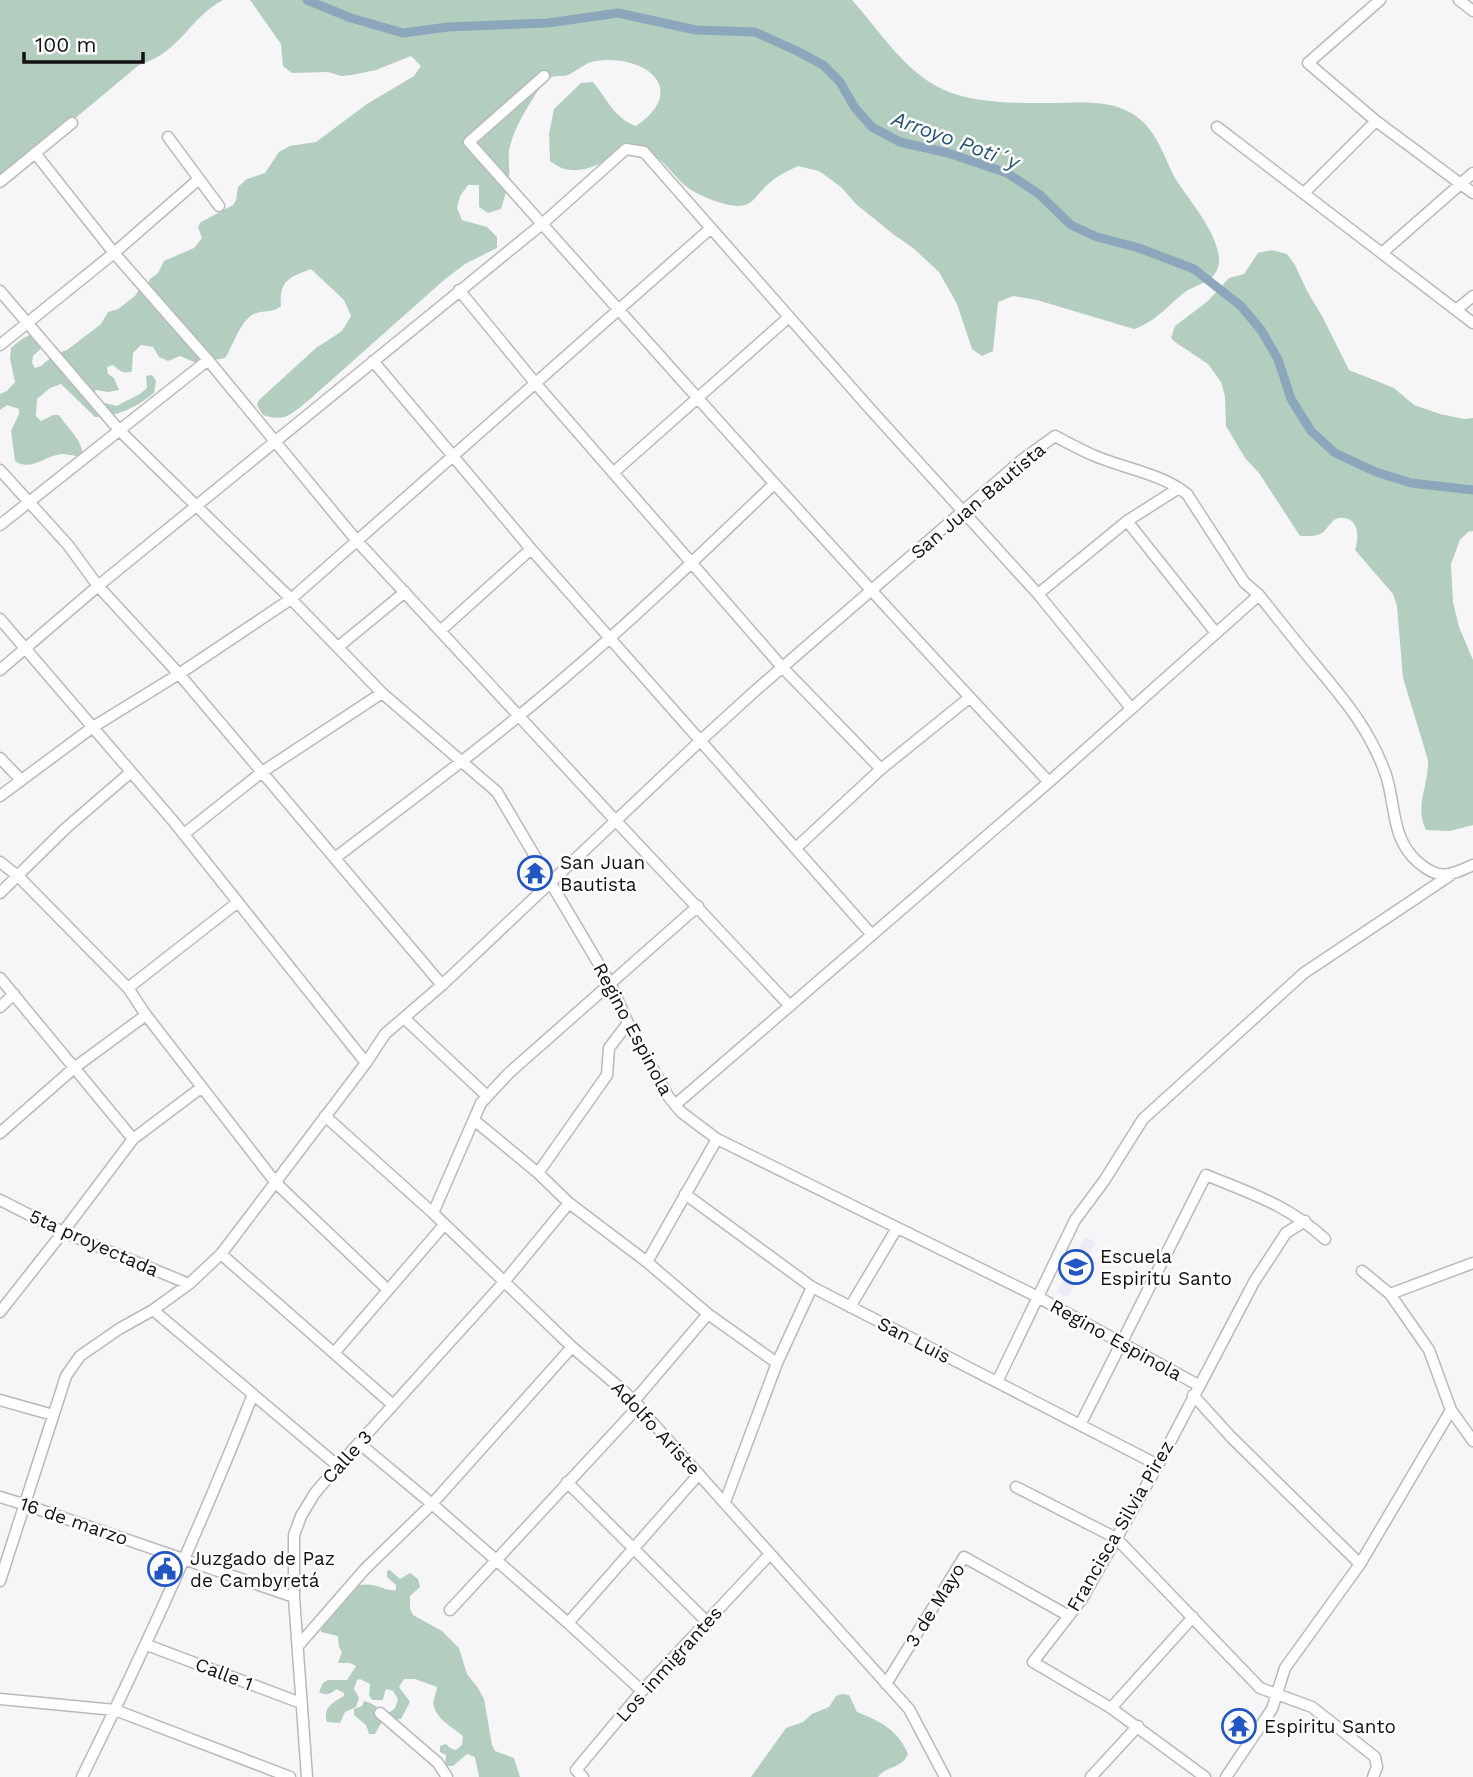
<svg xmlns="http://www.w3.org/2000/svg" width="1473" height="1777" font-family="'Work Sans',sans-serif">
  <style>
    .built { fill: #ececf6 }
    .green { fill: #b3cebe }
    .lines { fill: none; stroke-linecap: round; stroke-linejoin: round }
    .canal { stroke: #8ca7bc; stroke-width: 9 }
    .minor-casing { stroke: #b9b9bb; stroke-width: 13 }
    .minor { stroke: #fff; stroke-width: 10 }
    .labels { text-anchor: middle; dominant-baseline: central; stroke-width: 5; stroke-linejoin: round; paint-order: stroke }
    .street-label { font-size: 19px; fill: #121213; stroke: #fff }
    .poi-label { font-size: 19px; fill: #121213; stroke: #fff; text-anchor: start }
    .water-label { font-size: 21px; font-style: italic; fill: #245373; stroke: #fff }
  </style>
  <rect width="100%" height="100%" fill="#f6f6f8"/>
  <path class="built" d="M 1085,1237 L 1096,1242 L 1068,1297 L 1057,1292 Z"/>
  <path class="green" d="M 0,0 L 223,0 C 189,18 181,52 139,65 L 0,181 Z
    M 250,0 L 852,0 C 879,30 904,71 942,89 C 974,104 1018,103 1052,103 C 1078,103 1108,99 1131,113 C 1156,127 1163,155 1175,178 C 1187,198 1231,247 1216,272 C 1210,283 1195,285 1185,292 C 1168,305 1156,322 1134,329 L 1037,300 L 1013,296 L 998,302 L 993,351 L 982,356 L 972,349 L 957,304 L 939,272 L 913,248 L 893,234 L 856,204 L 841,187 L 819,171 L 798,166 C 787,171 775,177 766,186 C 757,195 752,207 737,206 C 722,205 703,197 691,190 C 673,179 665,154 641,153 C 608,152 580,186 550,161 L 549,134 L 554,109 L 581,83 L 593,82 C 607,99 615,119 636,126 C 690,89 645,54 596,61 C 586,62 577,71 568,75 C 563,77 556,75 552,77 C 546,80 537,91 534,97 C 524,112 512,133 509,151 C 508,160 510,169 509,178 C 507,189 504,199 501,209 L 488,213 L 479,207 L 479,185 L 468,185 L 460,196 L 457,208 L 462,220 L 487,227 L 497,237 L 497,248 L 465,264 L 444,280 L 309,400 C 292,413 286,423 263,415 L 257,405 L 259,400 L 316,348 L 342,331 L 351,316 L 344,300 L 311,269 C 289,277 279,281 281,306 C 273,313 263,310 254,314 C 241,320 233,345 226,357 C 216,362 209,357 196,363 L 180,356 L 168,361 L 159,357 L 153,347 L 141,345 L 133,353 L 132,371 C 123,375 119,370 113,365 L 107,367 L 108,374 L 114,378 L 119,390 L 108,392 L 96,390 L 92,395 L 99,405 L 105,403 L 117,406 C 128,399 138,397 147,388 L 146,376 L 152,375 L 156,381 L 154,393 C 136,407 118,417 95,417 L 61,384 L 50,388 L 37,399 L 36,416 L 41,421 L 53,415 L 59,415 C 66,426 81,439 82,451 L 79,456 C 74,456 66,454 61,454 C 45,456 30,472 15,461 L 11,431 L 19,414 L 19,409 L 7,405 L 0,410 L 0,394 L 7,391 L 15,382 L 10,359 L 11,348 C 21,339 36,327 48,338 L 46,344 L 33,356 L 32,363 L 35,368 L 41,366 L 55,354 L 67,350 L 101,324 L 108,312 L 118,309 L 135,296 L 139,290 L 148,286 L 149,280 L 158,273 L 164,261 L 194,248 L 202,238 L 198,227 L 201,222 L 233,205 L 236,200 L 238,187 L 247,179 L 265,173 L 279,152 L 290,146 L 316,142 L 367,104 L 414,76 L 421,66 L 411,56 L 376,70 L 352,75 L 341,76 L 328,72 L 292,73 L 283,66 L 281,44 Z
    M 1272,250 L 1287,254 L 1295,265 L 1307,291 L 1322,316 L 1349,370 L 1394,388 L 1414,405 L 1440,414 L 1464,419 L 1473,418 L 1473,531 L 1468,532 L 1460,540 L 1451,564 L 1453,602 L 1459,627 L 1473,660 L 1473,825 L 1450,831 L 1426,830 C 1414,806 1429,785 1428,760 L 1403,678 L 1397,606 L 1393,594 L 1355,550 C 1360,535 1358,516 1339,518 C 1331,519 1328,529 1322,533 C 1316,537 1307,536 1300,536 L 1259,473 L 1245,458 L 1226,426 L 1225,396 L 1221,382 L 1208,364 L 1175,342 L 1171,338 L 1175,326 L 1208,301 L 1229,278 L 1244,274 L 1258,253 Z
    M 390,1570 L 400,1579 L 410,1573 L 418,1579 L 420,1587 L 410,1596 L 410,1609 L 413,1615 L 442,1631 L 459,1648 L 467,1674 L 478,1688 L 484,1699 L 492,1745 L 495,1751 L 514,1758 L 520,1777 L 479,1777 L 475,1757 L 467,1754 L 453,1766 L 445,1766 L 446,1755 L 440,1752 L 440,1746 L 446,1744 L 450,1748 L 456,1750 L 462,1745 L 463,1736 C 453,1727 430,1716 434,1699 C 435,1695 437,1691 437,1687 L 415,1679 L 404,1679 L 399,1687 L 410,1702 L 401,1719 L 383,1720 L 375,1734 L 369,1734 L 366,1725 L 354,1715 L 354,1709 L 362,1706 L 364,1701 C 374,1703 381,1712 390,1712 L 395,1708 L 398,1699 L 393,1691 L 387,1689 L 385,1691 L 383,1700 L 372,1700 L 369,1695 L 370,1684 L 360,1679 L 357,1680 L 354,1689 L 359,1698 L 356,1707 L 345,1712 L 340,1723 L 327,1722 C 322,1707 334,1702 344,1696 L 344,1693 L 336,1689 C 332,1694 325,1696 319,1692 L 323,1683 L 328,1680 L 347,1680 L 356,1666 L 350,1663 L 338,1663 L 342,1652 L 339,1647 L 338,1636 L 321,1632 L 322,1623 L 359,1585 C 377,1582 386,1592 396,1590 L 396,1585 L 387,1577 L 387,1571 Z
    M 842,1694 L 849,1695 L 857,1712 C 880,1721 898,1730 908,1754 C 902,1769 887,1765 878,1777 L 751,1777 L 786,1728 L 803,1722 L 812,1714 L 829,1707 L 836,1696 Z"/>
  <g class="lines">
    <path class="canal" d="M 307,0 L 351,18 L 403,33 L 448,27 L 548,23 L 618,13 L 696,30 L 755,32 L 797,51 L 823,65 L 840,82 L 855,108 L 872,127 L 900,142 L 948,153 L 1007,173 L 1039,194 L 1071,225 L 1097,237 L 1139,248 L 1194,269 L 1241,306 L 1261,330 L 1278,359 L 1291,399 L 1311,431 L 1335,453 L 1376,472 L 1411,483 L 1473,490"/>
    <g class="minor-casing">
      <path id="minor" d="M 1380,0 L 1308,63 L 1376,121 L 1473,193
        M 1459,0 L 1473,11
        M 544,76 L 469,142 C 661,357 851,572 1049,782
        M 1217,127 L 1473,323
        M 168,137 L 219,206
        M 35,153 L 114,253 L 208,360 L 357,541 L 615,820 L 790,1006
        M 0,182 L 72,123
        M 1304,193 L 1376,121
        M 1382,253 L 1473,173
        M 459,290 L 536,384 L 782,667 L 881,769
        M 0,291 L 119,430 L 291,599 L 382,693 L 497,792 L 610,983 L 628,1023 L 668,1096 L 681,1112 L 717,1139 L 1036,1296 L 1198,1385
        M 1456,310 L 1473,296
        M 0,345 L 114,253 L 199,179
        M 373,361 L 531,549 L 872,935
        M 0,470 L 68,545 L 98,586 L 179,674 L 442,985
        M 613,473 L 789,317
        M 1127,521 L 1216,633
        M 0,525 L 208,360
        M 1038,594 L 1127,521 L 1179,488
        M 0,619 L 174,822 L 366,1063
        M 440,631 L 531,549
        M 338,647 L 405,592
        M 0,670 L 98,586 L 542,224 L 626,149 L 644,152 L 871,410 L 1038,594 L 1131,708
        M 0,758 L 21,780
        M 0,796 L 93,727 L 179,674 L 291,599 L 711,228
        M 184,834 L 262,772 L 382,693
        M 797,847 L 881,769 L 969,698
        M 335,858 C 412,799 490,742 564,678 C 637,616 705,550 774,484
        M 0,862 L 19,877 L 128,988 L 146,1015 L 276,1183 L 388,1290
        M 0,893 L 66,828 L 131,772
        M 0,978 L 133,1139
        M 128,988 L 238,902
        M 0,1007 L 14,994
        M 404,1018 L 487,1096
        M 675,1105 L 1049,782 L 1259,595
        M 325,1116 L 433,1213 L 572,1347 L 626,1393 L 909,1709 L 945,1777
        M 474,1120 L 538,1173 L 569,1203 L 647,1262 L 708,1314 L 777,1363
        M 0,1133 L 74,1068 L 146,1015
        M 538,1173 L 607,1075 L 609,1048 L 628,1023
        M 685,1194 L 812,1287 L 1158,1465
        M 0,1200 L 63,1232 L 189,1284
        M 433,1213 L 481,1103 L 509,1073 L 698,906
        M 221,1254 L 393,1405
        M 647,1262 L 717,1139
        M 1362,1271 L 1390,1294 L 1429,1350 L 1451,1410
        M 1390,1294 L 1473,1263
        M 850,1307 L 897,1228
        M 153,1310 L 338,1466
        M 0,1312 L 63,1232 L 133,1139 L 202,1087
        M 334,1353 L 444,1225
        M 997,1382 L 1075,1220 L 1104,1181 L 1143,1119 L 1304,973 L 1449,876
        M 1193,1395 L 1231,1437 L 1360,1564
        M 0,1400 L 53,1415
        M 634,1401 L 708,1314
        M 1080,1425 L 1206,1175 C 1252,1194 1288,1205 1325,1239
        M 360,1444 L 432,1504 L 568,1623 L 699,1474
        M 567,1482 L 707,1622
        M 1016,1487 L 1116,1538 L 1260,1688 L 1312,1707 L 1375,1757 L 1377,1767 L 1373,1777
        M 0,1497 L 23,1504 L 294,1597
        M 725,1502 L 777,1363 L 812,1287
        M 0,1581 L 66,1376 L 80,1356 L 119,1329 L 153,1310 L 189,1284 L 221,1254 L 366,1063 L 385,1034 L 442,985 L 700,741 L 755,691 L 1023,459 L 1055,436 C 1068,443 1081,450 1095,456 C 1126,469 1160,473 1187,494 L 1244,582 L 1259,595 C 1278,619 1297,643 1317,667 C 1346,702 1370,730 1386,775 C 1396,806 1391,840 1419,863 C 1440,881 1451,875 1473,865
        M 450,1610 L 639,1406
        M 568,1623 L 642,1691
        M 147,1645 L 301,1703
        M 298,1646 L 365,1569 L 432,1504 L 572,1347
        M 886,1684 L 964,1557 L 1069,1616
        M 0,1699 L 115,1710 L 290,1777
        M 1111,1708 L 1193,1617
        M 380,1713 L 438,1763 L 447,1777
        M 82,1777 C 144,1651 202,1524 253,1394
        M 307,1777 L 294,1597 L 294,1535 L 301,1516 L 315,1493 L 338,1466 L 504,1282 L 569,1203
        M 583,1777 L 576,1770 L 642,1691 L 770,1554
        M 1091,1777 L 1138,1726
        M 1205,1777 L 1111,1708 L 1033,1662 L 1082,1599 L 1158,1465 L 1254,1282 L 1286,1233 L 1305,1221
        M 1226,1777 L 1272,1709 L 1285,1668 L 1360,1564 L 1451,1410 L 1473,1441"/>
    </g>
    <use href="#minor" class="minor"/>
  </g>
  <defs>
    <g id="temple-ring" transform="scale(1.75)"><circle r="9.5" fill="#fff" stroke="#2156c3" stroke-width="1.5"/><path d="M0-6L5-2H3V0L6.5 2.5H4V6H1.5V3h-3V6H-4V2.5H-6.5L-3 0V-2H-5Z" fill="#2156c3"/></g>
    <g id="school-ring" transform="scale(1.75)"><circle r="9.5" fill="#fff" stroke="#2156c3" stroke-width="1.5"/><path d="M0-5L7-2L0 1L-7-2ZM-4 1L0 2.5L4 1V4Q0 6-4 4Z" fill="#2156c3"/></g>
    <g id="civic-ring" transform="scale(1.75)"><circle r="9.5" fill="#fff" stroke="#2156c3" stroke-width="1.5"/><path d="M-.6-6.5H3V-4.5H.6V-3L4-1V1h2V6H-6V1h2V-1L-.6-3ZM-1.2 2.5V6h2.4V2.5Z" fill="#2156c3"/></g>
  </defs>
  <g fill-rule="evenodd">
    <use href="#temple-ring" x="535" y="873"/>
    <use href="#school-ring" x="1076" y="1267"/>
    <use href="#civic-ring" x="165" y="1569"/>
    <use href="#temple-ring" x="1239" y="1726"/>
  </g>
  <g class="labels">
    <g class="street-label">
      <text transform="translate(978 501) rotate(-40)">San Juan Bautista</text>
      <text transform="translate(633 1029) rotate(62)">Regino Espinola</text>
      <text transform="translate(94 1243) rotate(24)">5ta proyectada</text>
      <text transform="translate(914 1340) rotate(27)">San Luis</text>
      <text transform="translate(1116 1340) rotate(29)">Regino Espinola</text>
      <text transform="translate(656 1428) rotate(47)">Adolfo Ariste</text>
      <text transform="translate(347 1457) rotate(-48)">Calle 3</text>
      <text transform="translate(74 1521) rotate(19)">16 de marzo</text>
      <text transform="translate(1120 1526) rotate(-60)">Francisca Silvia Pirez</text>
      <text transform="translate(935 1605) rotate(-58)">3 de Mayo</text>
      <text transform="translate(669 1664) rotate(-48)">Los inmigrantes</text>
      <text transform="translate(224 1674) rotate(21)">Calle 1</text>
    </g>
    <g class="poi-label">
      <text x="560" y="862">San Juan<tspan x="560" dy="22">Bautista</tspan></text>
      <text x="1100" y="1256">Escuela<tspan x="1100" dy="22">Espiritu Santo</tspan></text>
      <text x="190" y="1558">Juzgado de Paz<tspan x="190" dy="22">de Cambyretá</tspan></text>
      <text x="1264" y="1726">Espiritu Santo</text>
    </g>
    <g class="water-label">
      <text transform="translate(956 140) rotate(20)">Arroyo Poti´y</text>
    </g>
  </g>
  <path d="M24 52v10h119v-10" fill="none" stroke="#121213" stroke-width="3.5"/>
  <text x="35" y="52" font-size="21" fill="#121213" stroke="#ffffff" stroke-width="5" paint-order="stroke">100 m</text>
</svg>
